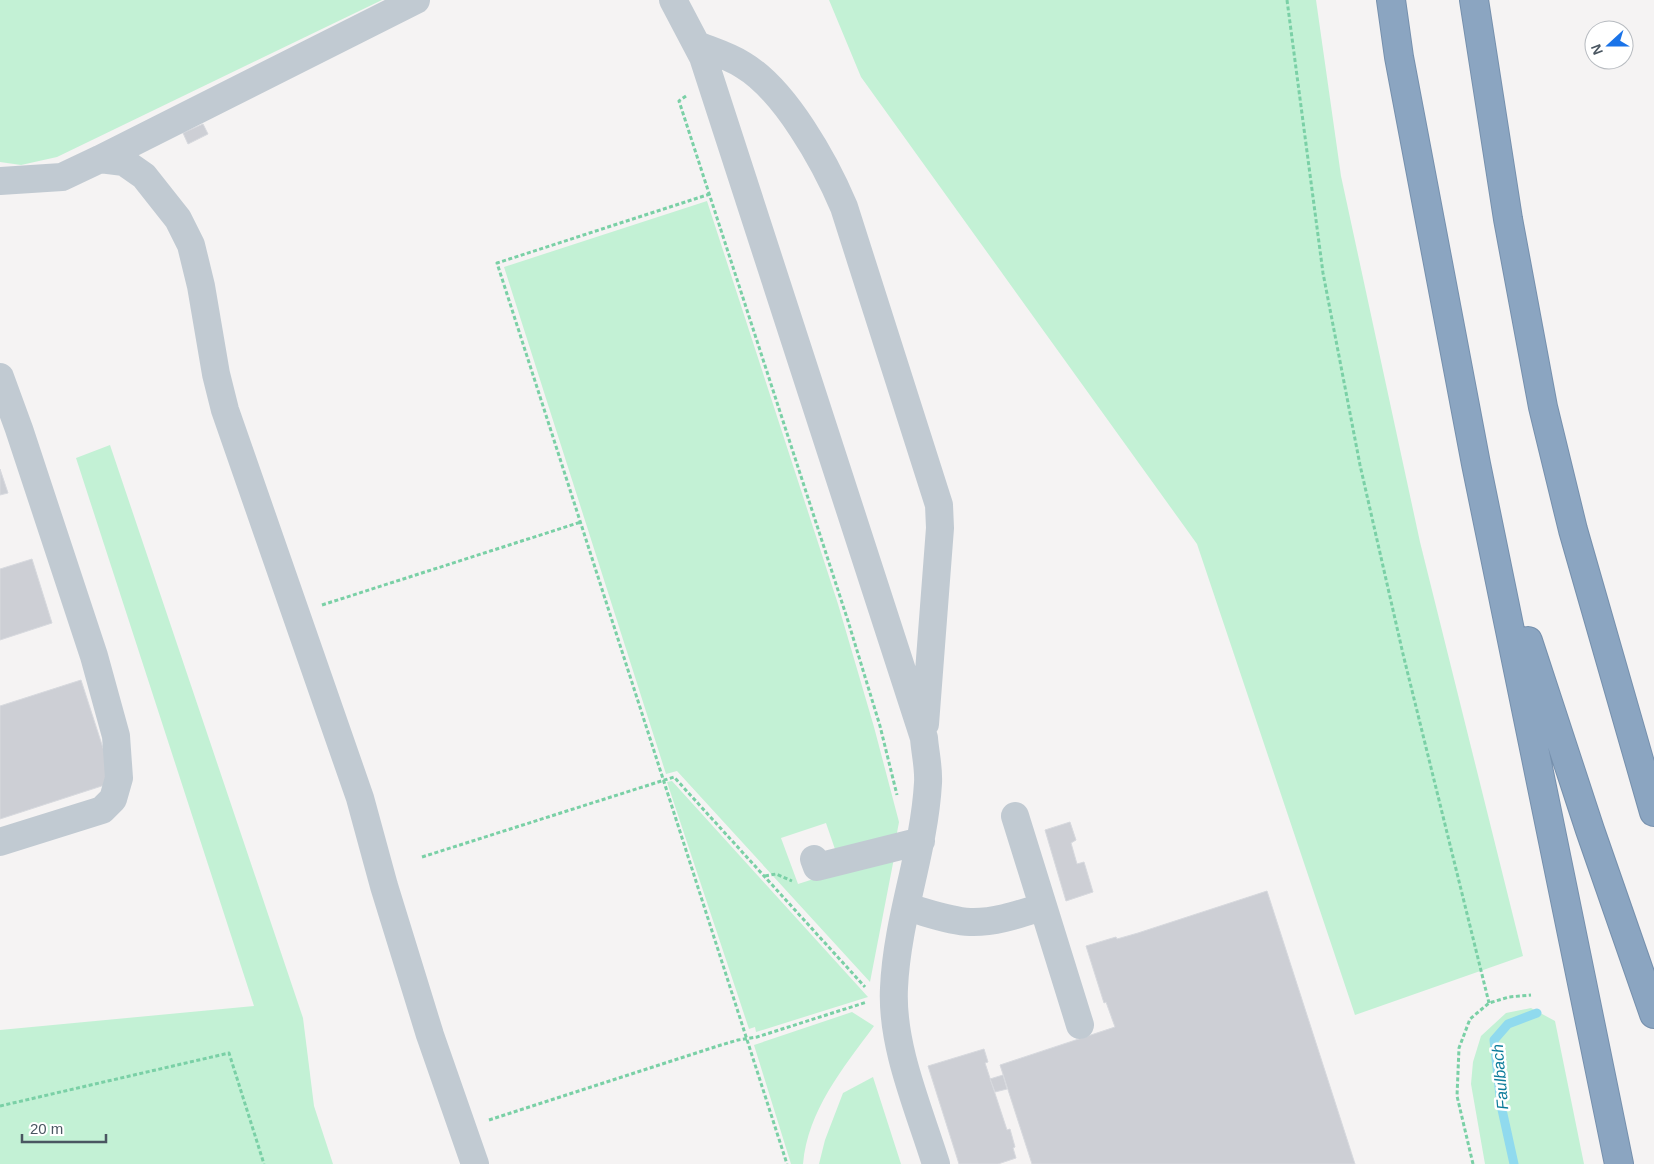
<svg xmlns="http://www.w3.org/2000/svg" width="1654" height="1164" font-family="Helvetica,sans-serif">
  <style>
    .green { fill: #c3f1d5 }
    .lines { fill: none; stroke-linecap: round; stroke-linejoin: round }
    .stream { stroke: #90daee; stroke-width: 9 }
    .building { fill: #cdcfd5; stroke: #d7d9de }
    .highway-casing { stroke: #7690ad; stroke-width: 30 }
    .path { stroke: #7ad0a6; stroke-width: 3; stroke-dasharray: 4 2.5; stroke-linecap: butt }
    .minor { stroke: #c1cad2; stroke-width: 28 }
    .highway { stroke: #8ba5c1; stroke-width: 28 }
    .labels { text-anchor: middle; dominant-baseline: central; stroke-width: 5; stroke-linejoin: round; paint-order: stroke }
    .water-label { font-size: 16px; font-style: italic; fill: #0c7c9b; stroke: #fff }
  </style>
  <rect width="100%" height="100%" fill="#f5f3f3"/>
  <path class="green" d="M 0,0 L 382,0 L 57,157 L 21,165 L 0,162 Z
    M 829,0 L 1316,0 L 1341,176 L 1420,542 L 1523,956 L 1355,1015 L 1197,544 L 861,77 Z
    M 707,201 L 838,604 L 874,727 L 899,822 L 896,838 L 837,855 L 826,823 L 781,838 L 798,884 L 895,853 L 870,982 L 677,771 L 666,774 L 504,267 Z
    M 110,445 L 303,1018 L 314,1106 L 333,1164 L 0,1164 L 0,1030 L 254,1006 L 76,458 Z
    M 672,781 L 868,997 L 756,1032 L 755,1027 L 749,1029 L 667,782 Z
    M 1531,1008 L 1555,1021 L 1584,1164 L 1485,1164 L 1471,1084 L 1473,1062 L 1481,1036 L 1506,1013 Z
    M 852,1012 L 874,1026 C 843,1068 808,1110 803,1164 L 791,1164 L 754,1045 Z
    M 873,1077 L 901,1164 L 819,1164 L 825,1140 L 843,1093 Z"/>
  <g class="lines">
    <path class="stream" d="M 1514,1164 L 1501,1105 L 1494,1040 L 1508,1024 L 1537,1013"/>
  </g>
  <path class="building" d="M 203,124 L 208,134 L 188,144 L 183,133 Z
    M 0,469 L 8,493 L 0,495 Z
    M 32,559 L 52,623 L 0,640 L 0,569 Z
    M 81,680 L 114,782 L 0,819 L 0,706 Z
    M 1070,822 L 1076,840 L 1071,843 L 1077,864 L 1084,862 L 1093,892 L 1066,901 L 1045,830 Z
    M 1267,891 L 1355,1164 L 1032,1164 L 1000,1065 L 1115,1027 L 1106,1002 L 1104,1003 L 1086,946 L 1116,937 L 1117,939 L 1138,933 Z
    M 984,1049 L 988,1062 L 985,1063 L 1007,1130 L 1010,1129 L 1015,1147 L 1013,1148 L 1016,1158 L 998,1164 L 959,1164 L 928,1066 Z
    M 1003,1075 L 1007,1089 L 995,1092 L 990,1079 Z"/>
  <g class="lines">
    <g class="highway-casing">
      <path id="highway" d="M 1391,0 L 1399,57 L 1476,464 L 1619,1164
        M 1474,0 L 1508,219 L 1543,407 L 1573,530 L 1654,812
        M 1528,641 L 1590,830 L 1654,1014"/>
    </g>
    <path class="path" d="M 1287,0 L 1323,273 L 1360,465 L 1403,654 L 1489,1003
      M 686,96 L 679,101 L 848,621 L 880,726 L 897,795
      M 710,194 L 497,263 L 787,1164
      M 322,605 L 581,522
      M 422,857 L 674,777 L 865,987
      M 765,876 L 776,874 L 792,881
      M 0,1106 L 229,1053 L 264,1164
      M 489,1120 L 721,1045 L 738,1040 L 757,1037 L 867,1002
      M 1473,1164 L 1457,1096 L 1459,1048 L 1470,1019 L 1489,1003 L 1509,997 L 1531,995"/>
    <path class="minor" d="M 673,0 L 703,57 L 924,738 C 925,752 929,768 928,783 C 924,853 897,918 894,988 C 891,1046 919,1109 936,1164
      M 697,45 C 712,51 729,56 743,65 C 785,90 825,162 844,207 L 939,505 L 940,528 L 925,724
      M 100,159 L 124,162 L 144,176 L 178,219 L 191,245 L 201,286 L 216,374 L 225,410 L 360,798 L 384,886 L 430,1035 L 475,1164
      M 0,181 L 62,177 L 100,159 L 416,0
      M 0,377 L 19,429 L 94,656 L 116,736 L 119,778 L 113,799 L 102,810 L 0,842
      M 1015,816 L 1080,1025
      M 814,859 L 817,867 L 921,841
      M 906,907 C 926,912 948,921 970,922 C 994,923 1020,914 1042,907"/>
    <use href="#highway" class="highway"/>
  </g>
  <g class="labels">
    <g class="water-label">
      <text transform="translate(1500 1077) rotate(-95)">Faulbach</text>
    </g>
  </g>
  <g transform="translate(1609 45) rotate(249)"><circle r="24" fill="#ffffff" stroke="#b7bbc0"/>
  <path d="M0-4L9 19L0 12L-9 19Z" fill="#1a73e8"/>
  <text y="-8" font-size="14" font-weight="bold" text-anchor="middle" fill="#4a5661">N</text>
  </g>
  <path d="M22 1134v8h84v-8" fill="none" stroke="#4a5661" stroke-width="2.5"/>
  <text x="30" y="1134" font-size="15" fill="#4a5661" stroke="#ffffff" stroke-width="4" paint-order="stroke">20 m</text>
</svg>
